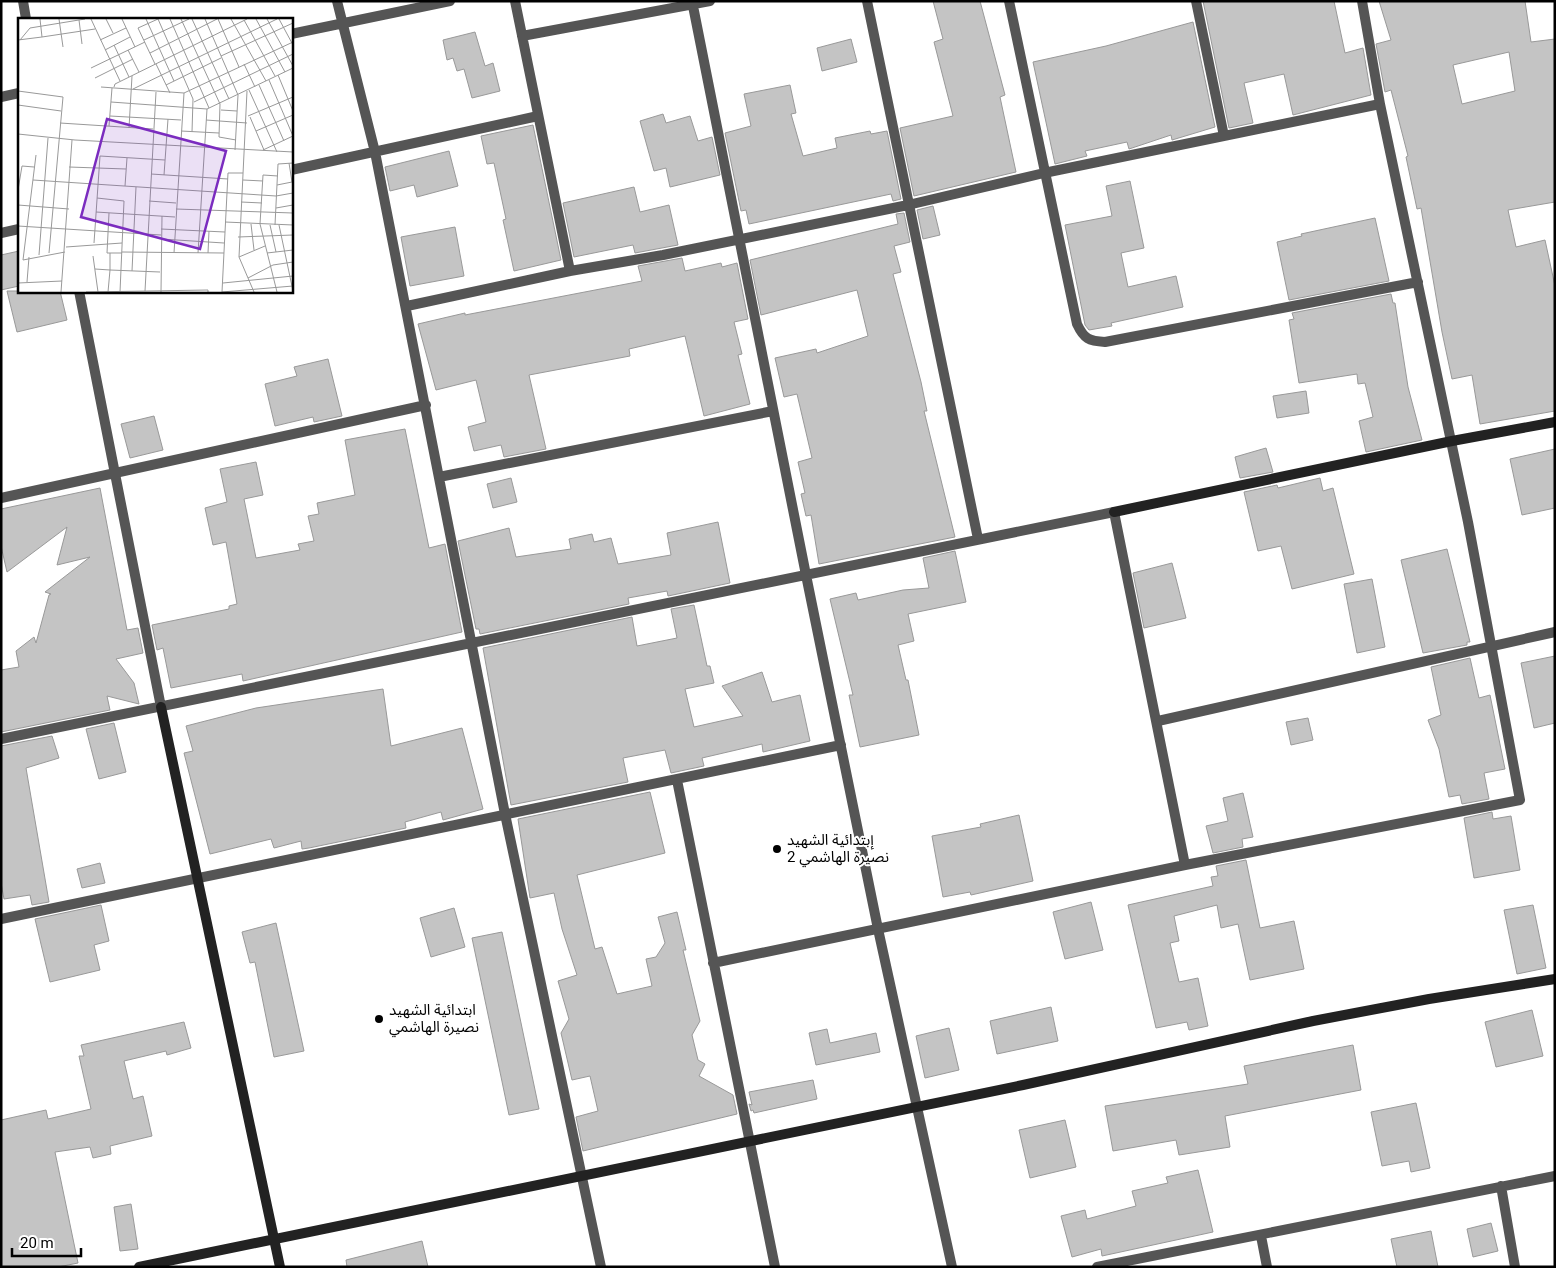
<svg xmlns="http://www.w3.org/2000/svg" width="1556" height="1268" font-family="Roboto,'Noto Sans Arabic',sans-serif">
  <style>
    .building { fill: #c4c4c4; stroke: #999; fill-rule: evenodd }
    .lines { fill: none; stroke-linecap: round; stroke-linejoin: round }
    .street { stroke: #555; stroke-width: 10 }
    .secondary { stroke: #222; stroke-width: 10 }
    .poi-dot { fill: #000; stroke: #fff; stroke-width: 2 }
    .labels { text-anchor: middle; dominant-baseline: central; stroke-width: 4; stroke-linejoin: round; paint-order: stroke }
    .poi-label { font-size: 15px; fill: #000; stroke: #fff; text-anchor: start }
    .inset-road { fill: none; stroke: #999; stroke-width: 1 }
    .view { fill: #7b2cbf; fill-opacity: 0.15; stroke: #7b2cbf; stroke-width: 2.5 }
    .inset-edge { fill: none; stroke: #000; stroke-width: 2.5 }
  </style>
  <rect width="100%" height="100%" fill="#fff"/>
  <path class="building" d="M 933,1 L 980,1 L 1005,95 L 1000,97 L 1016,172 L 914,196 L 900,128 L 953,116 L 934,42 L 943,39 Z
    M 1203,1 L 1334,1 L 1345,53 L 1363,48 L 1371,95 L 1293,115 L 1284,74 L 1244,83 L 1253,123 L 1229,128 Z
    M 1379,1 L 1525,1 L 1531,42 L 1555,39 L 1555,202 L 1508,210 L 1516,247 L 1545,240 L 1555,286 L 1555,411 L 1480,424 L 1472,375 L 1452,379 L 1442,332 L 1421,208 L 1417,209 L 1406,157 L 1408,156 L 1391,90 L 1385,92 L 1376,44 L 1391,40 ZM 1509,52 L 1515,91 L 1462,104 L 1453,65 Z
    M 1193,22 L 1215,127 L 1172,140 L 1171,135 L 1129,149 L 1127,142 L 1085,151 L 1087,156 L 1055,164 L 1033,62 L 1106,46 Z
    M 475,32 L 485,66 L 493,63 L 500,91 L 472,98 L 464,69 L 457,71 L 453,58 L 447,60 L 443,40 Z
    M 851,39 L 857,62 L 822,71 L 817,48 Z
    M 790,85 L 796,113 L 791,114 L 803,156 L 837,148 L 835,138 L 870,131 L 871,134 L 887,131 L 901,199 L 893,201 L 891,194 L 749,224 L 746,210 L 741,211 L 725,133 L 751,126 L 744,94 Z
    M 663,114 L 666,123 L 690,116 L 698,141 L 712,137 L 720,175 L 670,187 L 666,168 L 654,171 L 640,121 Z
    M 533,125 L 561,260 L 514,271 L 503,220 L 506,219 L 494,163 L 487,164 L 481,136 Z
    M 449,151 L 458,186 L 417,197 L 414,185 L 390,191 L 385,167 Z
    M 1130,181 L 1144,248 L 1121,253 L 1128,287 L 1176,276 L 1183,307 L 1111,323 L 1112,326 L 1089,330 L 1085,325 L 1065,225 L 1112,216 L 1106,186 Z
    M 634,187 L 640,212 L 669,205 L 678,245 L 635,253 L 633,245 L 574,257 L 563,203 Z
    M 933,206 L 940,235 L 923,239 L 917,210 Z
    M 904,213 L 910,242 L 894,246 L 901,272 L 893,274 L 921,382 L 927,411 L 924,411 L 955,537 L 819,564 L 811,515 L 806,516 L 801,494 L 805,493 L 798,462 L 812,458 L 797,394 L 784,397 L 775,358 L 816,349 L 817,353 L 868,336 L 857,290 L 761,315 L 750,260 L 898,224 L 896,214 Z
    M 1375,218 L 1389,281 L 1289,300 L 1277,242 L 1302,236 L 1301,234 Z
    M 455,227 L 464,276 L 410,286 L 401,237 Z
    M 19,251 L 19,286 L 1,290 L 1,255 Z
    M 682,258 L 685,271 L 721,263 L 722,267 L 737,263 L 748,319 L 734,322 L 742,354 L 738,355 L 750,404 L 704,416 L 685,336 L 629,349 L 630,356 L 529,375 L 546,449 L 504,457 L 501,445 L 474,451 L 468,427 L 486,422 L 476,380 L 436,390 L 418,324 L 465,313 L 465,315 L 642,281 L 638,266 Z
    M 7,291 L 60,291 L 67,320 L 17,332 Z
    M 1391,294 L 1393,303 L 1395,303 L 1408,387 L 1422,440 L 1366,452 L 1359,421 L 1373,417 L 1365,383 L 1358,384 L 1357,374 L 1299,383 L 1289,320 L 1294,319 L 1292,313 Z
    M 328,359 L 342,416 L 314,422 L 313,417 L 275,426 L 265,384 L 297,376 L 294,367 Z
    M 1306,391 L 1309,413 L 1277,418 L 1273,396 Z
    M 154,416 L 163,450 L 130,458 L 121,424 Z
    M 405,429 L 429,548 L 445,544 L 462,632 L 243,681 L 242,674 L 171,688 L 163,648 L 157,650 L 152,625 L 229,609 L 229,606 L 237,604 L 226,542 L 213,545 L 205,508 L 227,502 L 220,469 L 256,462 L 263,495 L 244,499 L 256,558 L 300,550 L 298,544 L 314,541 L 308,516 L 319,514 L 317,503 L 355,495 L 345,440 Z
    M 1266,448 L 1273,472 L 1240,478 L 1235,457 Z
    M 1555,449 L 1555,508 L 1522,515 L 1510,459 Z
    M 511,478 L 517,502 L 493,508 L 487,484 Z
    M 1320,478 L 1323,491 L 1333,488 L 1354,574 L 1292,589 L 1281,546 L 1258,551 L 1244,492 L 1277,485 L 1278,488 Z
    M 100,488 L 127,630 L 138,628 L 143,653 L 116,659 L 134,683 L 139,704 L 107,696 L 110,710 L 1,732 L 1,670 L 19,667 L 16,651 L 34,637 L 36,643 L 49,595 L 51,594 L 45,592 L 90,557 L 57,565 L 67,527 L 7,572 L 1,546 L 1,509 Z
    M 718,522 L 730,583 L 668,596 L 667,591 L 628,598 L 629,604 L 480,634 L 479,629 L 476,629 L 458,541 L 509,528 L 516,557 L 571,549 L 569,539 L 592,534 L 594,542 L 611,538 L 618,564 L 671,555 L 667,533 Z
    M 1447,549 L 1470,642 L 1467,642 L 1467,645 L 1423,653 L 1401,560 Z
    M 955,551 L 966,602 L 908,614 L 914,641 L 898,645 L 906,680 L 908,680 L 919,735 L 860,747 L 849,695 L 853,695 L 830,599 L 856,593 L 858,600 L 903,590 L 929,588 L 923,558 Z
    M 1172,563 L 1186,618 L 1144,628 L 1133,573 Z
    M 1372,579 L 1385,647 L 1357,653 L 1344,584 Z
    M 694,605 L 707,666 L 710,666 L 714,683 L 685,689 L 694,727 L 743,716 L 722,686 L 762,672 L 772,702 L 800,695 L 810,741 L 763,752 L 762,744 L 702,758 L 704,766 L 671,773 L 665,750 L 623,758 L 628,782 L 511,805 L 483,648 L 632,617 L 637,646 L 677,638 L 671,609 Z
    M 1555,656 L 1555,723 L 1534,728 L 1521,663 Z
    M 1470,658 L 1479,698 L 1490,695 L 1505,769 L 1484,773 L 1489,799 L 1462,804 L 1460,795 L 1449,797 L 1439,749 L 1428,720 L 1441,715 L 1431,667 Z
    M 383,689 L 391,746 L 462,728 L 483,809 L 443,820 L 441,812 L 405,822 L 406,828 L 309,848 L 302,849 L 301,841 L 274,848 L 271,839 L 210,854 L 184,753 L 193,751 L 186,726 L 256,708 Z
    M 1308,718 L 1313,740 L 1291,745 L 1286,722 Z
    M 114,723 L 126,772 L 99,779 L 86,729 Z
    M 52,736 L 59,758 L 26,768 L 49,902 L 32,905 L 30,895 L 4,899 L 1,883 L 1,746 Z
    M 650,792 L 665,853 L 577,875 L 595,949 L 602,947 L 617,994 L 652,986 L 646,959 L 656,957 L 665,943 L 658,917 L 677,912 L 686,950 L 683,950 L 700,1021 L 692,1035 L 698,1060 L 705,1064 L 699,1076 L 733,1095 L 737,1114 L 583,1151 L 576,1117 L 598,1111 L 590,1076 L 572,1080 L 561,1033 L 569,1019 L 558,981 L 577,975 L 562,929 L 554,893 L 530,898 L 518,819 Z
    M 1243,793 L 1253,837 L 1242,839 L 1243,847 L 1213,853 L 1206,826 L 1228,821 L 1223,798 Z
    M 1492,812 L 1493,819 L 1511,816 L 1520,870 L 1474,878 L 1464,818 Z
    M 1019,815 L 1033,881 L 971,895 L 970,892 L 943,897 L 932,836 L 981,827 L 980,824 Z
    M 1246,860 L 1260,928 L 1294,921 L 1304,969 L 1250,980 L 1238,924 L 1221,928 L 1217,905 L 1174,916 L 1179,941 L 1170,943 L 1179,982 L 1198,978 L 1208,1026 L 1189,1030 L 1187,1022 L 1156,1028 L 1128,905 L 1213,886 L 1211,877 L 1218,876 L 1216,866 Z
    M 100,863 L 105,883 L 82,888 L 77,869 Z
    M 1091,902 L 1103,950 L 1065,959 L 1053,912 Z
    M 101,905 L 109,941 L 94,945 L 100,970 L 50,982 L 35,919 Z
    M 1533,905 L 1546,968 L 1517,974 L 1504,910 Z
    M 454,908 L 465,947 L 431,957 L 420,918 Z
    M 276,923 L 304,1051 L 274,1057 L 255,962 L 250,963 L 242,932 Z
    M 502,932 L 539,1109 L 509,1115 L 472,938 Z
    M 1051,1007 L 1058,1041 L 997,1054 L 990,1021 Z
    M 1532,1010 L 1543,1056 L 1496,1067 L 1485,1022 Z
    M 184,1022 L 191,1048 L 167,1055 L 166,1051 L 124,1061 L 133,1099 L 143,1096 L 152,1136 L 110,1146 L 111,1154 L 93,1158 L 90,1147 L 55,1152 L 78,1263 L 58,1267 L 1,1267 L 1,1120 L 46,1110 L 48,1119 L 91,1109 L 79,1056 L 84,1056 L 81,1045 Z
    M 949,1028 L 959,1070 L 925,1078 L 916,1036 Z
    M 827,1029 L 830,1043 L 876,1033 L 880,1052 L 816,1065 L 809,1033 Z
    M 1353,1045 L 1361,1090 L 1225,1116 L 1230,1147 L 1179,1155 L 1176,1140 L 1113,1151 L 1105,1106 L 1248,1084 L 1244,1066 Z
    M 813,1080 L 817,1099 L 754,1113 L 753,1110 L 751,1111 L 749,1104 L 752,1105 L 749,1092 Z
    M 1416,1103 L 1430,1168 L 1411,1172 L 1409,1161 L 1382,1166 L 1371,1112 Z
    M 1065,1120 L 1076,1167 L 1030,1178 L 1019,1130 Z
    M 1198,1170 L 1213,1232 L 1102,1256 L 1101,1249 L 1072,1257 L 1061,1216 L 1085,1210 L 1087,1219 L 1136,1206 L 1132,1191 L 1168,1183 L 1166,1177 Z
    M 131,1204 L 138,1249 L 120,1251 L 114,1207 Z
    M 1491,1223 L 1498,1251 L 1473,1257 L 1467,1229 Z
    M 1431,1231 L 1438,1267 L 1397,1267 L 1391,1239 Z
    M 422,1241 L 428,1267 L 347,1267 L 346,1260 Z"/>
  <g class="lines">
    <path class="street" d="M 23,1 L 26,19
      M 337,1 L 375,152 L 505,814 L 601,1267
      M 515,1 L 570,271
      M 692,1 L 806,575 L 878,929 L 952,1267
      M 867,1 L 978,539
      M 1009,1 L 1077,324 C 1084,339 1089,341 1105,342 L 1418,282
      M 1196,1 L 1224,136
      M 291,34 L 450,1
      M 522,36 L 710,1
      M 1,97 L 19,93
      M 291,170 L 538,116
      M 1,233 L 19,229
      M 79,291 L 161,707
      M 407,306 L 570,271 L 663,255 L 908,205 L 1044,173 L 1380,104
      M 439,477 L 773,411
      M 1,498 L 426,405
      M 1158,721 L 1555,632
      M 1,739 L 1114,512 L 1185,865
      M 677,780 L 775,1267
      M 1,919 L 841,745
      M 713,963 L 1185,865 L 1520,800 L 1468,522 L 1380,104 L 1362,1
      M 1501,1186 L 1515,1267
      M 1261,1236 L 1267,1267
      M 1097,1267 L 1555,1176"/>
    <path class="secondary" d="M 1114,512 L 1452,441 L 1555,422
      M 161,707 C 199,894 242,1080 280,1267
      M 139,1267 L 1023,1085 L 1313,1021 L 1429,999 L 1555,979"/>
  </g>
  <g class="poi-dot">
    <circle cx="777" cy="849" r="5"/>
    <circle cx="379" cy="1019" r="5"/>
  </g>
  <g class="labels">
    <g class="poi-label">
      <text x="787" y="840">إبتدائية الشهيد<tspan x="787" dy="17">نصيرة الهاشمي 2</tspan></text>
      <text x="389" y="1010">ابتدائية الشهيد<tspan x="389" dy="17">نصيرة الهاشمي</tspan></text>
    </g>
  </g>
  <g transform="translate(18 18)">
    <rect width="275" height="275" fill="#fff"/>
    <path class="inset-road" d="M 22,1 L 24,19 L 77,11M 41,1 L 45,29M 73,1 L 102,63M 88,1 L 95,15M 104,1 L 117,29M 128,1 L 156,63M 140,1 L 175,81 L 174,114M 152,1 L 191,90M 163,1 L 202,86 L 201,119 L 218,122M 174,1 L 211,81M 187,1 L 220,77 L 217,132M 200,1 L 221,49M 213,1 L 248,63M 238,1 L 267,54M 249,1 L 275,48M 261,1 L 275,27M 61,2 L 64,26M 226,2 L 257,58M 0,22 L 24,19M 2,22 L 12,10 L 67,1M 82,22 L 108,10M 126,22 L 171,1M 96,27 L 111,59M 87,32 L 112,19M 110,32 L 121,54M 132,35 L 199,1M 203,38 L 275,5M 137,46 L 120,10 L 140,1M 138,46 L 152,75M 226,46 L 237,69M 73,50 L 127,24M 260,57 L 275,93M 77,60 L 115,41M 251,62 L 275,118M 148,67 L 203,40M 241,67 L 266,123M 83,69 L 166,75 L 275,24M 96,69 L 97,66 L 229,1M 115,71 L 259,1M 231,72 L 259,134M 0,73 L 45,79 L 31,235M 229,73 L 221,239 L 236,274M 93,84 L 189,91 L 275,50M 176,84 L 275,36M 0,87 L 43,93M 203,92 L 219,93M 92,98 L 163,102M 230,98 L 275,79M 232,99 L 246,132M 188,102 L 229,105M 42,105 L 135,111M 91,108 L 94,70M 111,110 L 114,58M 163,113 L 201,115M 238,113 L 275,97M 0,116 L 57,122 L 275,134M 245,132 L 275,118M 18,137 L 5,242 L 47,234M 271,145 L 274,164M 51,149 L 108,151M 133,156 L 210,161M 146,157 L 150,101M 15,162 L 258,178 L 275,175M 225,162 L 245,163M 259,167 L 274,164M 107,168 L 109,140M 0,172 L 4,148 L 16,149M 79,180 L 106,183 L 102,274M 131,183 L 158,185M 223,184 L 244,185M 0,187 L 51,191M 258,190 L 275,187M 158,191 L 275,195M 78,194 L 157,199M 91,195 L 89,235 L 104,235M 207,204 L 275,207M 233,206 L 236,232M 252,207 L 258,234M 257,207 L 260,146 L 275,145M 261,207 L 275,273M 0,208 L 143,217M 143,211 L 207,214M 220,219 L 275,217M 143,221 L 206,225M 76,225 L 82,138 L 147,142M 48,229 L 104,225M 104,234 L 206,235M 156,235 L 166,75M 180,235 L 189,91M 190,235 L 191,213M 249,235 L 275,232M 21,237 L 30,120M 75,238 L 80,274M 221,239 L 247,228M 77,251 L 92,252 L 92,235M 114,253 L 118,169M 230,260 L 255,247 L 275,244M 9,264 L 11,239M 0,265 L 44,263M 205,265 L 275,258M 127,273 L 138,74M 43,274 L 54,122M 68,274 L 190,272 L 190,274M 90,274 L 92,252 L 142,254M 143,274 L 144,198M 204,274 L 210,155 L 225,155M 204,274 L 275,268M 259,274 L 242,206 L 245,157 L 260,158"/>
    <path class="view" d="M 89,101 L 208,133 L 182,231 L 63,199 Z"/>
    <rect width="275" height="275" class="inset-edge"/>
  </g>
  <rect width="1556" height="1268" fill="none" stroke="#000000" stroke-width="5"/>
  <path d="M12 1248v8h69v-8" fill="none" stroke="#000000" stroke-width="2.5"/>
  <text x="20" y="1248" font-size="15" fill="#000000" stroke="#ffffff" stroke-width="4" paint-order="stroke">20 m</text>
</svg>
